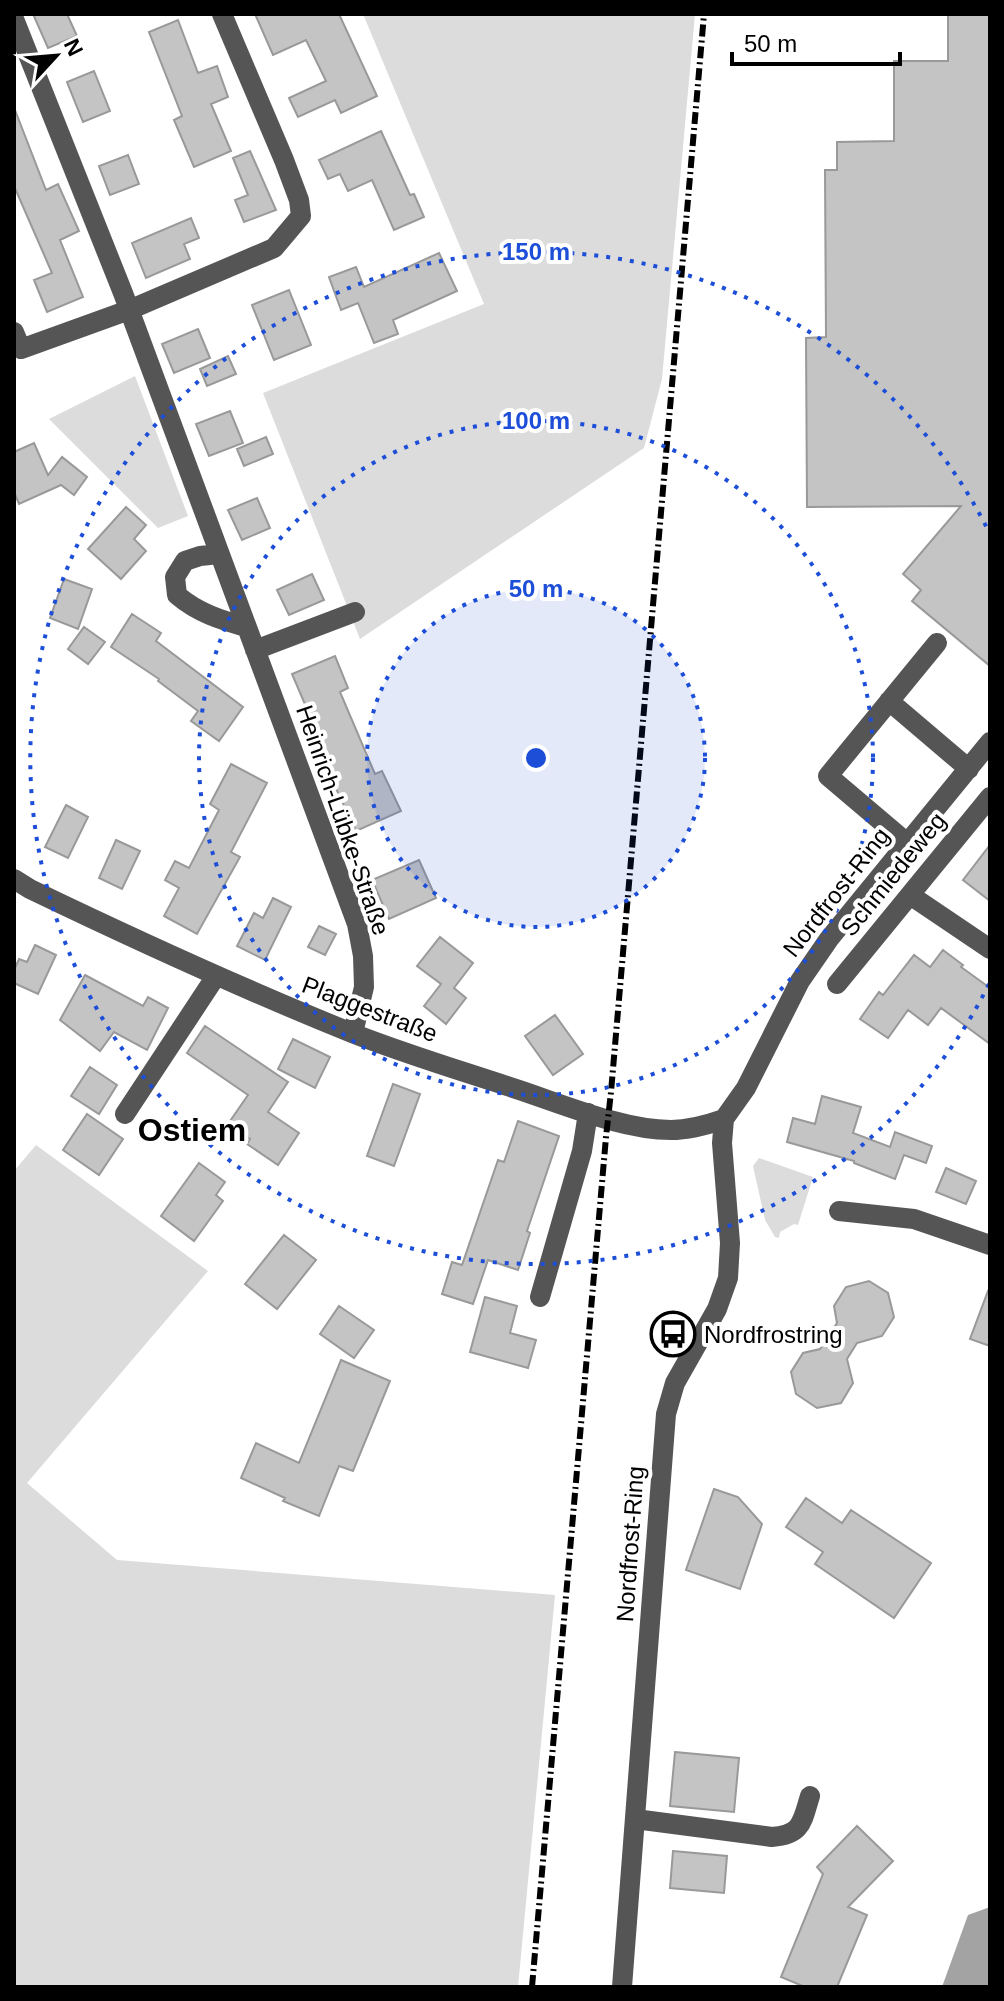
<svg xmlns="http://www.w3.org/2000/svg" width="1004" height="2001" font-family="Arial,sans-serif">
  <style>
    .green { fill: #dcdcdc }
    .water { fill: #a3a3a3 }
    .building { fill: #c4c4c4; stroke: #999; stroke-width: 2 }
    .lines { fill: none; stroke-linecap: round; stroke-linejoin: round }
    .minor { stroke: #555; stroke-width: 20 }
    .rail { stroke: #000; stroke-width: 6; stroke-dasharray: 12 4 2 4; stroke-linecap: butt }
    .ring { fill: none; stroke: #1d4ed8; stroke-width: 4; stroke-dasharray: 4 8 }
    .labels { text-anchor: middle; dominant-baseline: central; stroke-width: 8; stroke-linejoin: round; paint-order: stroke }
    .street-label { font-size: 24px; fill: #000; stroke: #fff }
    .poi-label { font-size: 24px; fill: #000; stroke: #fff; text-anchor: start }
    .district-label { font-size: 32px; font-weight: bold; fill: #000; stroke: #fff }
    .centre { fill: #1d4ed8; stroke: #fff; stroke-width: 4 }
    .ring-label { font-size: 24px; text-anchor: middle; font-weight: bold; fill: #1d4ed8; stroke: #fff; stroke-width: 8; stroke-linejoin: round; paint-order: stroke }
  </style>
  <rect width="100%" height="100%" fill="#fff"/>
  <path class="green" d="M 363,14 L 695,14 L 662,379 L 644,448 L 360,639 L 263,393 L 484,304 Z
    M 135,376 L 188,516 L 158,528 L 49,419 Z
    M 36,1145 L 208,1271 L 27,1483 L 117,1560 L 555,1595 L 518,1987 L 14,1987 L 14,1171 Z
    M 759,1158 L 813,1177 L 798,1225 L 794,1224 L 780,1232 L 779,1238 L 775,1237 L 765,1220 L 753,1166 Z"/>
  <path class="water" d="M 990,1907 L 990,1987 L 942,1987 L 968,1915 Z"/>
  <path class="building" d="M 33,14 L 67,14 L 77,36 L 48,48 Z
    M 255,14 L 339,14 L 377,96 L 341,113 L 335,100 L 298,117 L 289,98 L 326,81 L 306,40 L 273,55 Z
    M 948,14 L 990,14 L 990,666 L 912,601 L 921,590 L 903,574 L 961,506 L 807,507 L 806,338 L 826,337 L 825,170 L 837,170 L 837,142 L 894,141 L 894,61 L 948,61 Z
    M 178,20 L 198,73 L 217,66 L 228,97 L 211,104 L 231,151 L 194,167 L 174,120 L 182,116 L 149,32 Z
    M 94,71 L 110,111 L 83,122 L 67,82 Z
    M 15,110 L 46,190 L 58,184 L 79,231 L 60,240 L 83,297 L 47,312 L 34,280 L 52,273 L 14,186 Z
    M 381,131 L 410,195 L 414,194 L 424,217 L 394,230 L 372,180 L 348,191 L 340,174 L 328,179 L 319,160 Z
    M 250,151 L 276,210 L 244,222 L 235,200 L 248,195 L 233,158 Z
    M 128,155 L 139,184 L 110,195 L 99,166 Z
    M 191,218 L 199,238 L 184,244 L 190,259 L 146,278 L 132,243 Z
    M 439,253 L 457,291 L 393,320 L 398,334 L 374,343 L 358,303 L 341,310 L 329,277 L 356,267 L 364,287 Z
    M 289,290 L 311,345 L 274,360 L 252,305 Z
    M 198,329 L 210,358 L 174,373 L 162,344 Z
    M 228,356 L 236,374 L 207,386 L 200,369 Z
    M 230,411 L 243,443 L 209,456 L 196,424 Z
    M 266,437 L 273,454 L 244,466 L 237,449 Z
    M 34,443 L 48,475 L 62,457 L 87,477 L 74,495 L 61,485 L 19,504 L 14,492 L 14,452 Z
    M 257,498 L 270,528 L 242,540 L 228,510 Z
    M 126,507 L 146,525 L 134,539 L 146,551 L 121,579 L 88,549 Z
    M 312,574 L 324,600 L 289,615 L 277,590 Z
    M 64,579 L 92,589 L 78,629 L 50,618 Z
    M 132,614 L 161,633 L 156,641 L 243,707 L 219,741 L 191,721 L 198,711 L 158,681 L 159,679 L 111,647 Z
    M 84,627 L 105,642 L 88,664 L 68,649 Z
    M 335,656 L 348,688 L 340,692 L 375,774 L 382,771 L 401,811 L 356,831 L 337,791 L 314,731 L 316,730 L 292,674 Z
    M 231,764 L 267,783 L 231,852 L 240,857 L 197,934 L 164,916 L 179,888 L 165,880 L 175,861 L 189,868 L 219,810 L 210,804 Z
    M 66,805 L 88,817 L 68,858 L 45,847 Z
    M 116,840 L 140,851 L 122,889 L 99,878 Z
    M 990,845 L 990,901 L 963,880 Z
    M 419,860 L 436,898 L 389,919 L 372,880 Z
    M 273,898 L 291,907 L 265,960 L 237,946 L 254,913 L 263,918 Z
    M 319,926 L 336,934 L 325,955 L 308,947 Z
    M 440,937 L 473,963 L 454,988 L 466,998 L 446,1024 L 424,1006 L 441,984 L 417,966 Z
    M 35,945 L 56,955 L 38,994 L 14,983 L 14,970 L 19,959 L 27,962 Z
    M 943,950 L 963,965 L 961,967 L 990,988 L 990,1044 L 941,1008 L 928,1025 L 908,1010 L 888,1038 L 860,1019 L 879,992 L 883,995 L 914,955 L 930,967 Z
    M 85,975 L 143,1006 L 148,997 L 168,1008 L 147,1050 L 114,1032 L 100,1051 L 60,1020 Z
    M 555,1015 L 583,1054 L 553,1075 L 525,1036 Z
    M 205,1026 L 288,1082 L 268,1112 L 299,1133 L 278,1165 L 247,1144 L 250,1139 L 228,1124 L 248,1095 L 187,1053 Z
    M 293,1039 L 330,1057 L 315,1088 L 278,1069 Z
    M 90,1067 L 117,1085 L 99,1114 L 71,1096 Z
    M 393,1084 L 420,1094 L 394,1166 L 367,1156 Z
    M 822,1096 L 861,1107 L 853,1133 L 890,1147 L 895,1132 L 932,1146 L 926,1163 L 904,1155 L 895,1179 L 854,1163 L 854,1161 L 787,1142 L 793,1118 L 815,1124 Z
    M 87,1114 L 123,1139 L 99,1175 L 63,1150 Z
    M 518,1121 L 559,1136 L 527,1231 L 530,1233 L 518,1270 L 488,1260 L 473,1304 L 442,1294 L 452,1262 L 462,1265 L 498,1160 L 504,1162 Z
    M 199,1163 L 225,1182 L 216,1195 L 223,1201 L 194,1241 L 161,1216 Z
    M 946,1168 L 976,1181 L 966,1204 L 936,1192 Z
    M 284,1235 L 316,1260 L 277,1309 L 245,1284 Z
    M 869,1281 L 888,1293 L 894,1317 L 882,1336 L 857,1343 L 847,1359 L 853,1383 L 841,1403 L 817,1408 L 796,1394 L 791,1372 L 803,1353 L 820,1349 L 837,1323 L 834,1306 L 846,1287 Z
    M 988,1291 L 990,1292 L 990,1346 L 970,1339 Z
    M 485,1297 L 517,1306 L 510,1333 L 536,1340 L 528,1368 L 470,1352 Z
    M 339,1306 L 374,1330 L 354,1358 L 320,1334 Z
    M 341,1360 L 390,1381 L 353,1471 L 339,1466 L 319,1516 L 283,1501 L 285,1498 L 241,1478 L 256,1443 L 299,1463 Z
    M 714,1489 L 738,1497 L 762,1524 L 740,1589 L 686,1570 Z
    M 806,1498 L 842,1523 L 851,1510 L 931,1563 L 894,1618 L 815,1564 L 823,1552 L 786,1527 Z
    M 675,1752 L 739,1758 L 734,1812 L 670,1806 Z
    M 857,1826 L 893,1861 L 848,1907 L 867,1915 L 837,1987 L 805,1987 L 781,1977 L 823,1874 L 817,1867 Z
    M 673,1851 L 727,1856 L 724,1893 L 670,1888 Z"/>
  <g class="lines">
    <path class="minor" d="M 14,19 L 123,293 L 357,924 L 363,956 L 364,987 L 353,1033
      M 14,332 L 21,349 L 129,310 L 274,248 L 301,216 L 299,200 L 284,160 L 222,14
      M 219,554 L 200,556 L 185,561 L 175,577 L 177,595 C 198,613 221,620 246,627
      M 255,650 L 355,612
      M 889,701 L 969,769
      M 907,843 L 828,776 L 937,643
      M 14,879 L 30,889 C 136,940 243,989 352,1033 C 405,1054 459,1070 513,1088 C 560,1103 622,1130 671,1130 C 690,1130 707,1125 724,1119
      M 910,895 L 990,949
      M 837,984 L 990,797
      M 125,1114 L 216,976
      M 839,1211 L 914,1219 L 990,1245
      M 540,1297 L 582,1151 L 588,1113
      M 635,1819 L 772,1837 C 802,1835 802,1822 810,1796
      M 622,1987 L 666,1414 L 675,1383 L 717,1309 L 728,1278 L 730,1243 L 722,1143 L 724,1119 L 746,1088 L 800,981 L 829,939 L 990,742"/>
    <path class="rail" d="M 532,1987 L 606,1137 L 611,1092 L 704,14"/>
  </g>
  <circle cx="536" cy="758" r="169" fill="#1d4ed8" fill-opacity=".12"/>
  <g class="ring">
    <circle cx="536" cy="758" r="169"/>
    <circle cx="536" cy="758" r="337"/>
    <path d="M989 984A506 506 0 1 1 989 532"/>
  </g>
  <defs>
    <g id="bus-ring" transform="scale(2.3)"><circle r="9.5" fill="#fff" stroke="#000" stroke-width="1.5"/><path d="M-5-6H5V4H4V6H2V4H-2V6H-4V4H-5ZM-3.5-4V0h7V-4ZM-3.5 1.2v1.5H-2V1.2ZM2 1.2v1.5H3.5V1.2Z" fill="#000"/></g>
  </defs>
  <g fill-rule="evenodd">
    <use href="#bus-ring" x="673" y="1334"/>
  </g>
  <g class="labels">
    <g class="street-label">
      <text transform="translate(343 820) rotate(71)">Heinrich-Lübke-Straße</text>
      <text transform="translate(893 874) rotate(-51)">Schmiedeweg</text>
      <text transform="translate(836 892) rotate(-52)">Nordfrost-Ring</text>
      <text transform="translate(370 1009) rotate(21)">Plaggestraße</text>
      <text transform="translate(630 1544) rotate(-86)">Nordfrost-Ring</text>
    </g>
    <g class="poi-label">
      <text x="704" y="1334">Nordfrostring</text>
    </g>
    <g class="district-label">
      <text x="192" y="1130">Ostiem</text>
    </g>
  </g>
  <circle cx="536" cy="758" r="12" class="centre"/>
  <g class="ring-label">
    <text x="536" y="260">150 m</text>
    <text x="536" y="429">100 m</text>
    <text x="536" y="597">50 m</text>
  </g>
  <rect width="1004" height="2001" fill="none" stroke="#000000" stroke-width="32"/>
  <g transform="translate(56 56) rotate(64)" stroke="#ffffff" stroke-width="6" paint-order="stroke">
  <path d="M0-6L14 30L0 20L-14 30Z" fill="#000000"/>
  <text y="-12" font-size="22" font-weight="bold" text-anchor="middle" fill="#000000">N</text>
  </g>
  <path d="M732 52v12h168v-12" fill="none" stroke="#000000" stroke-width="4"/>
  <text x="744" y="52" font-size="24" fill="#000000" stroke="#ffffff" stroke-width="6" paint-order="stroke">50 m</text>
</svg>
